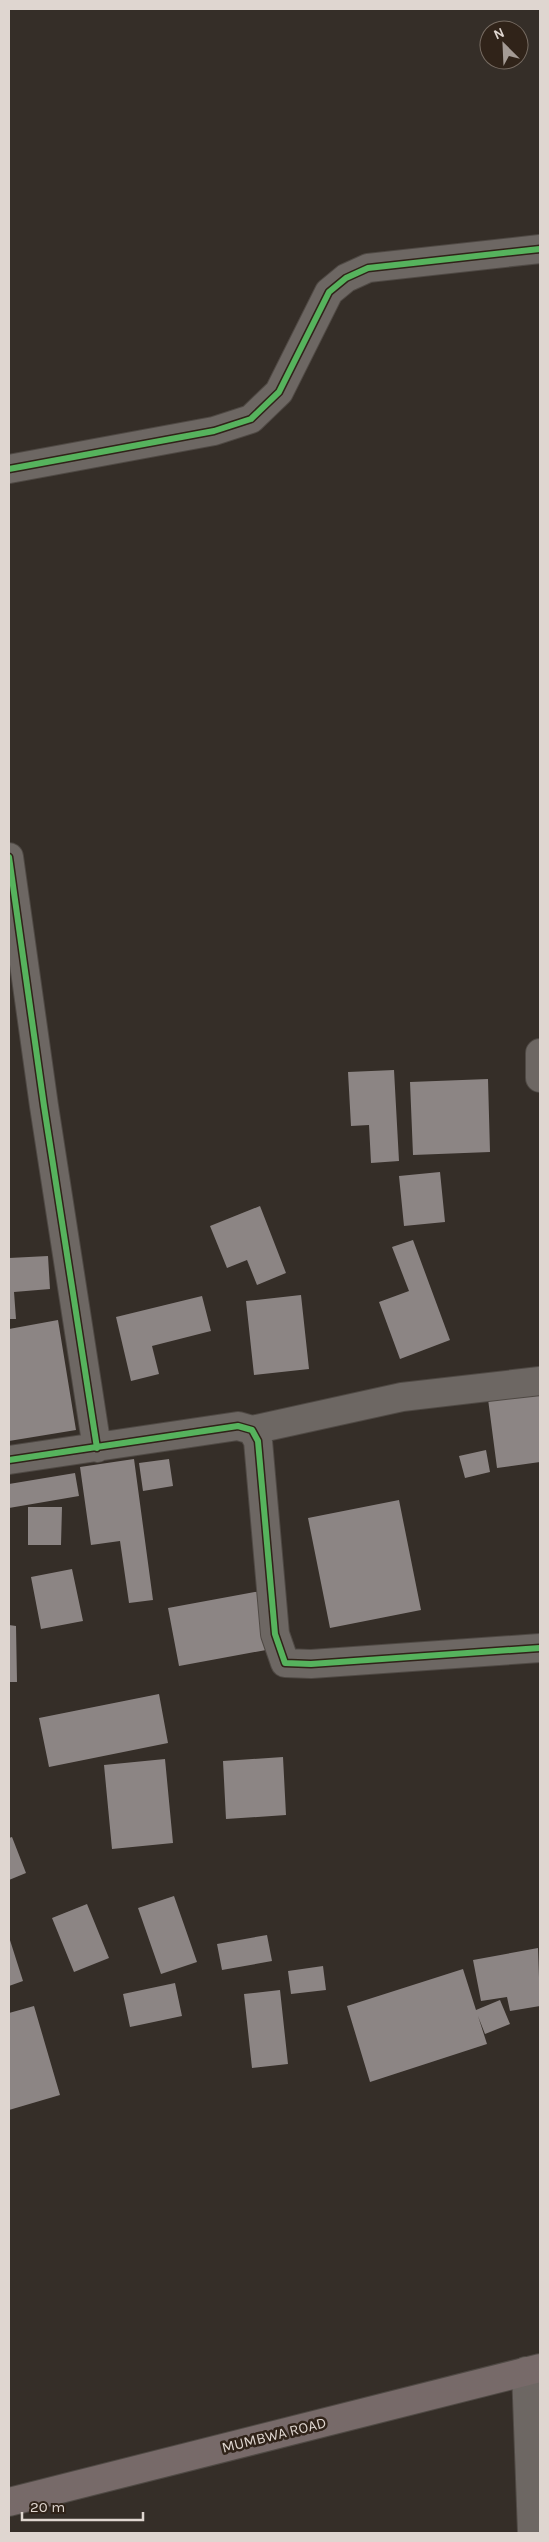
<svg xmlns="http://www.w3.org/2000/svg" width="549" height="2542" font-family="Karla,sans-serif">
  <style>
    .building { fill: #8c8584 }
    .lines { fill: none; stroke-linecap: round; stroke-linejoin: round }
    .minor-casing { stroke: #4f4944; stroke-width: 30 }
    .primary-casing { stroke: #4f4944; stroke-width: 30 }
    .minor { stroke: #6d6763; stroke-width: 28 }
    .primary { stroke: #776a69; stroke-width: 28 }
    .cycleway-casing { stroke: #302319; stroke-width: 9 }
    .cycleway { stroke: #56b35d; stroke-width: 6 }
    .labels { text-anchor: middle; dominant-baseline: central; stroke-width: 5; stroke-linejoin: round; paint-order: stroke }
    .street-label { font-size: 15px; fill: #dfd6d0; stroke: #302319 }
  </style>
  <rect width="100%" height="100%" fill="#352e28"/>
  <path class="building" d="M 394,1070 L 399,1161 L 371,1163 L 369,1125 L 351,1126 L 348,1072 Z
    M 488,1079 L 490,1152 L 413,1155 L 410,1082 Z
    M 440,1172 L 445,1222 L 404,1226 L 399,1176 Z
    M 260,1206 L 286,1273 L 257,1285 L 247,1260 L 227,1268 L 210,1226 Z
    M 413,1240 L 450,1340 L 400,1359 L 379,1302 L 409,1291 L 392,1247 Z
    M 48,1256 L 50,1289 L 14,1292 L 16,1319 L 9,1319 L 9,1258 Z
    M 301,1295 L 309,1369 L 254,1375 L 246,1301 Z
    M 202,1296 L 211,1331 L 152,1346 L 159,1374 L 131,1381 L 116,1317 Z
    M 58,1320 L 76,1430 L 9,1441 L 9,1329 Z
    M 540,1392 L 540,1462 L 497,1468 L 488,1399 Z
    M 486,1450 L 490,1472 L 465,1478 L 459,1456 Z
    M 134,1459 L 153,1600 L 129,1603 L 120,1541 L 91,1545 L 80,1467 Z
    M 169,1459 L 173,1486 L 143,1491 L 139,1463 Z
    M 75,1473 L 79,1496 L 9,1508 L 9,1484 Z
    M 399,1500 L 421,1610 L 330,1628 L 308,1518 Z
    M 28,1507 L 62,1507 L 61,1545 L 28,1545 Z
    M 72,1569 L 83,1621 L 41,1629 L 31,1577 Z
    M 266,1590 L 277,1648 L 179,1666 L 168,1608 Z
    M 9,1625 L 16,1626 L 17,1682 L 9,1682 Z
    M 159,1694 L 168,1743 L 49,1767 L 39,1718 Z
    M 283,1757 L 286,1815 L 226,1819 L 223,1761 Z
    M 165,1759 L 173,1843 L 112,1849 L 104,1765 Z
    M 12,1837 L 26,1873 L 9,1880 L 9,1838 Z
    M 174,1896 L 197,1962 L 161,1974 L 138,1908 Z
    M 87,1904 L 109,1958 L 74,1972 L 52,1918 Z
    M 267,1935 L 272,1961 L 222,1970 L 217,1944 Z
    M 9,1937 L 23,1981 L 9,1986 Z
    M 538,1948 L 540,2006 L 510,2011 L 507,1997 L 481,2001 L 473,1960 Z
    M 323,1966 L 326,1990 L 291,1994 L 288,1971 Z
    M 463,1969 L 476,2010 L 500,2000 L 510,2024 L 485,2034 L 478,2016 L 487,2044 L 370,2082 L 347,2006 Z
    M 175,1983 L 182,2016 L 130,2027 L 123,1994 Z
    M 280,1990 L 288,2064 L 252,2068 L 244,1994 Z
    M 34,2006 L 60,2095 L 9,2110 L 9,2013 Z"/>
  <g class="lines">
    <g class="minor-casing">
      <path id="minor" d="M 9,469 L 214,431 L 251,419 L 279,392 L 329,292 L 346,278 L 368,268 L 540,249
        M 9,857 L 44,1106 L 97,1448
        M 540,1053 L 540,1078
        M 252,1430 L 402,1397 L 540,1381
        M 9,1460 L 238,1426 L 252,1430 L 258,1441 L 275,1634 L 285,1663 L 311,1664 L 540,1648
        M 526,2371 L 532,2533"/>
    </g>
    <g class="primary-casing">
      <path id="primary" d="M 9,2502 L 540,2368"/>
    </g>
    <use href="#minor" class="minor"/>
    <use href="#primary" class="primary"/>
    <g class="cycleway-casing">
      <path id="cycleway" d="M 9,469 L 214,431 L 251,419 L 279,392 L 329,292 L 346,278 L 368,268 L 540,249
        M 9,857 L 44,1106 L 97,1448
        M 9,1460 L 238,1426 L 252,1430 L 258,1441 L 275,1634 L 285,1663 L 311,1664 L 540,1648"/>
    </g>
    <use href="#cycleway" class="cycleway"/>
  </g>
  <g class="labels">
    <g class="street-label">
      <text transform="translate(274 2435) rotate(-14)">MUMBWA ROAD</text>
    </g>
  </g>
  <rect width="549" height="2542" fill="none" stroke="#dfd6d0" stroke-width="20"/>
  <g transform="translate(504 45) rotate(336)"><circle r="24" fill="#302319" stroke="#766b62"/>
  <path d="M0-4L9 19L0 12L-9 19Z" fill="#a49b95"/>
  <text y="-8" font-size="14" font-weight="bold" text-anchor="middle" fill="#dfd6d0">N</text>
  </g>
  <path d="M22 2512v8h121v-8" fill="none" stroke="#dfd6d0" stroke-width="2.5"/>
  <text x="30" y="2512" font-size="15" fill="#dfd6d0" stroke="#302319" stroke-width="4" paint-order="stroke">20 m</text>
</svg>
